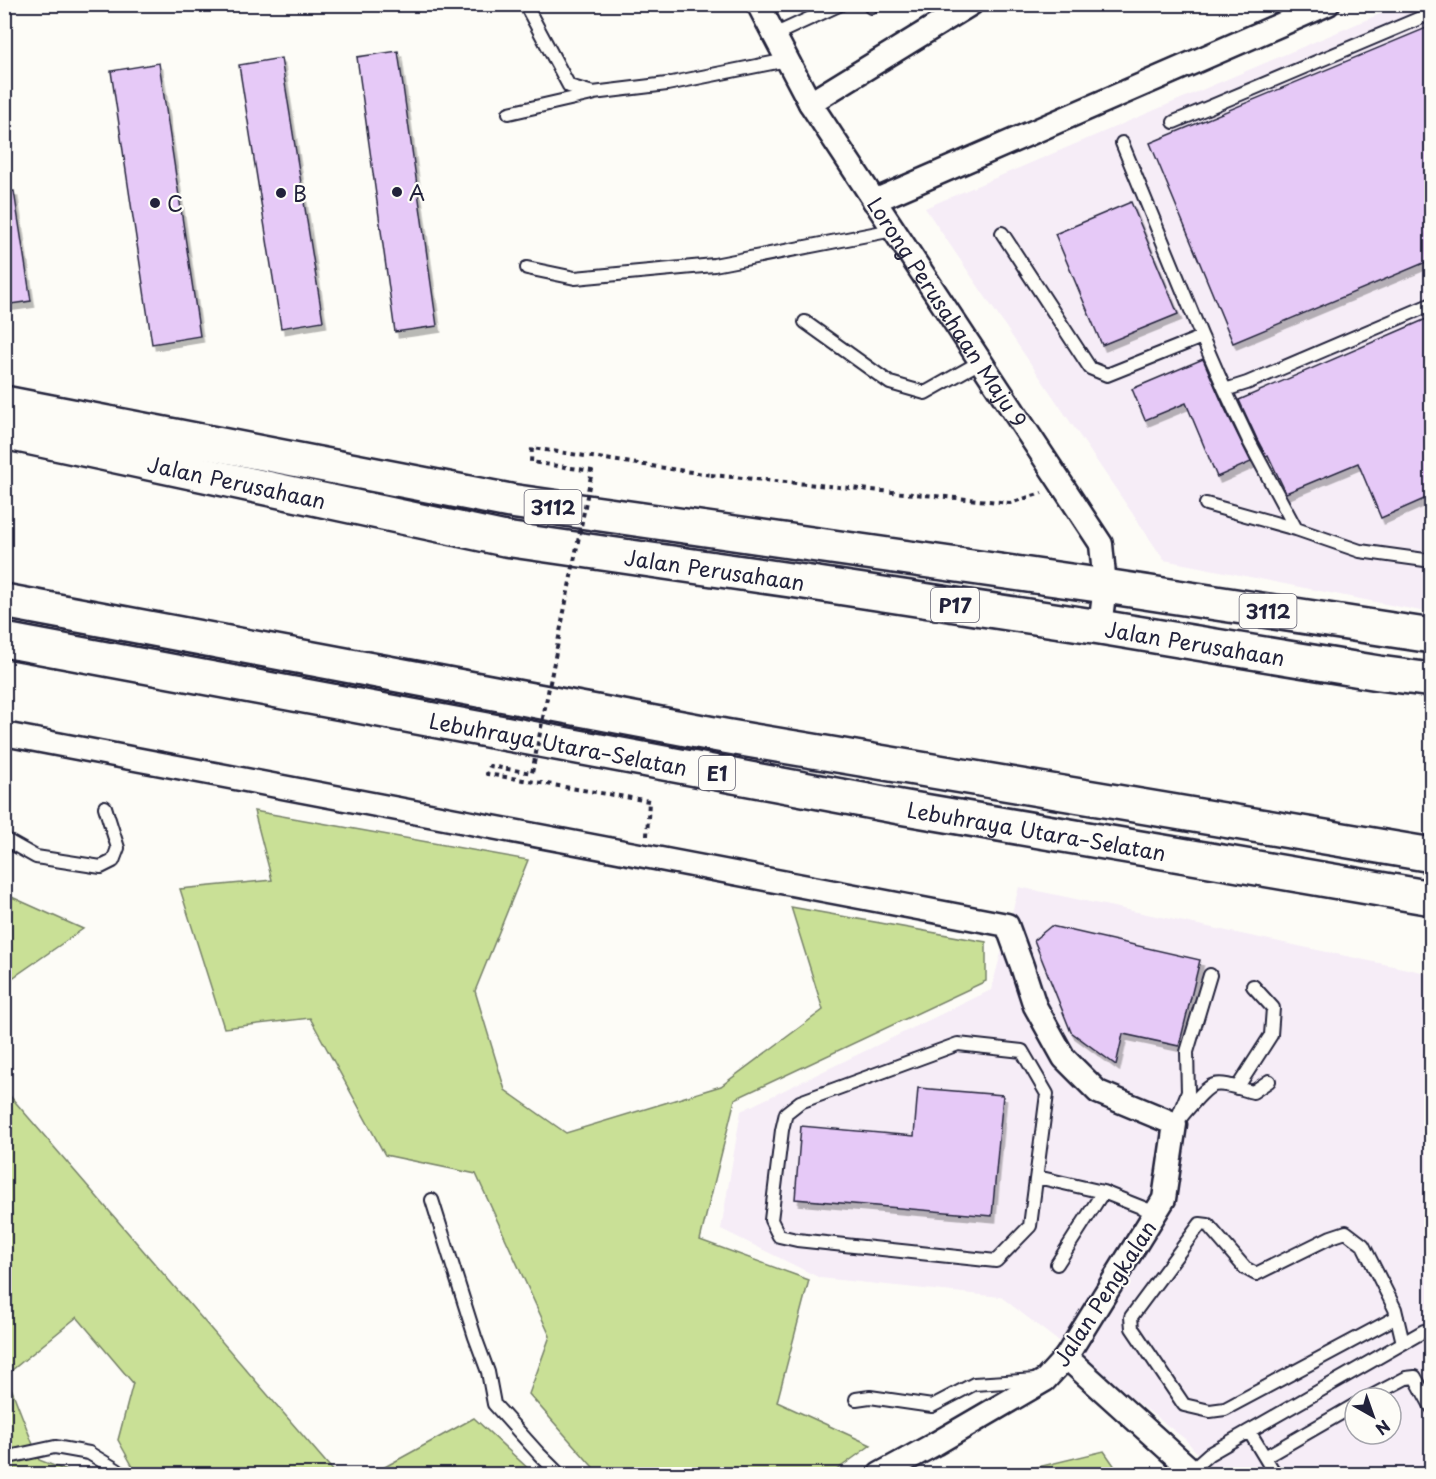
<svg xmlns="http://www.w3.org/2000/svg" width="1436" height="1479" font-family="'Playpen Sans',sans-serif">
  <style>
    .built { fill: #f6edf7; fill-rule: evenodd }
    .green { fill: #c9e096; stroke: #768168; stroke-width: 1.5 }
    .building { fill: #e6c9f7; stroke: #22223b; stroke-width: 1.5; filter: url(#shadow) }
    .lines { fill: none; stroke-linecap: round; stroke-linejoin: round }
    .lane-casing { stroke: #22223b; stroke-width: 16 }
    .street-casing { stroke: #22223b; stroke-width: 27 }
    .primary-casing { stroke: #22223b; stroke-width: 38 }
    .highway-casing { stroke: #22223b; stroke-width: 38 }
    .path { stroke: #22223b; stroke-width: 4; stroke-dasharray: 4.5 4.5; stroke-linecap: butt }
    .lane { stroke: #fdfcf7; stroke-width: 12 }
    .street { stroke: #fdfcf7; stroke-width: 22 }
    .primary { stroke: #fdfcf7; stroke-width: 33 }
    .highway { stroke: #fdfcf7; stroke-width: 33 }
    .path-bridge { stroke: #22223b; stroke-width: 4; stroke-dasharray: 4.5 4.5; stroke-linecap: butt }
    .poi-dot { fill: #22223b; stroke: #fdfcf7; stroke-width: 2 }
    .labels { text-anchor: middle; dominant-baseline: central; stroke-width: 4.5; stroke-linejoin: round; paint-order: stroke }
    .shield { fill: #fdfcf7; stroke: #646373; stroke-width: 1.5 }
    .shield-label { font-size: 20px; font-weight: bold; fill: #22223b }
    .poi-label { font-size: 21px; fill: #22223b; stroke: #fdfcf7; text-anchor: start }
    .street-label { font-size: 21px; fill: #22223b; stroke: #fdfcf7 }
  </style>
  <defs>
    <filter id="shadow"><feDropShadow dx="3.5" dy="6" stdDeviation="0" flood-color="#0004"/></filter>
  </defs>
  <rect width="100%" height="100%" fill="#fdfcf7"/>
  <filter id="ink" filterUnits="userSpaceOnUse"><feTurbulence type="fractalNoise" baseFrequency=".0167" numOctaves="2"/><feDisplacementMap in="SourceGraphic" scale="12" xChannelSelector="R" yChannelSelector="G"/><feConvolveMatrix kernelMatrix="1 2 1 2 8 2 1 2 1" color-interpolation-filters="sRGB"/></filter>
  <g filter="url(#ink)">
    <path class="built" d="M 1401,5 L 1431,5 L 1431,613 L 1164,560 L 925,208 Z
      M 1019,887 L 1431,974 L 1431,1474 L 1215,1474 L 1185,1439 L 1001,1297 L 820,1278 L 721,1229 L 741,1111 L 991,990 ZM 1355,1398 L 1391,1398 L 1391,1434 L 1355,1434 Z"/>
    <path class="green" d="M 254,811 L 528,860 L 475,991 L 505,1090 L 566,1133 L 721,1086 L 823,1010 L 791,907 L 986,942 L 986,981 L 735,1099 L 700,1240 L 809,1280 L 777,1402 L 871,1445 L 831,1474 L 771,1474 L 756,1472 L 744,1474 L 599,1474 L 529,1394 L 550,1336 L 476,1174 L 385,1155 L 310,1018 L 224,1028 L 180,889 L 272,880 Z
      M 5,894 L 83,929 L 5,983 Z
      M 4,1089 L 336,1474 L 137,1474 L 118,1440 L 133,1383 L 77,1317 L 6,1375 L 39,1460 L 75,1474 L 14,1474 L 13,1468 L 4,1462 Z
      M 474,1418 L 534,1474 L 372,1474 Z
      M 1104,1451 L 1120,1474 L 1009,1474 Z"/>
    <path class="building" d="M 1431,26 L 1431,260 L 1233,343 L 1150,143 Z
      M 398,51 L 437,326 L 395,332 L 357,57 Z
      M 281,58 L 323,321 L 281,328 L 239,65 Z
      M 159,63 L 200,336 L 152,344 L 111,71 Z
      M 14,191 L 31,301 L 4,305 L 4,192 Z
      M 1131,202 L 1178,314 L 1102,345 L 1055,234 Z
      M 1431,317 L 1431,496 L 1381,518 L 1358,463 L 1286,493 L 1268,455 L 1266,456 L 1257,439 L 1239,400 Z
      M 1203,359 L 1224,407 L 1251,462 L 1217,477 L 1186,403 L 1145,420 L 1132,389 Z
      M 1051,926 L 1200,960 L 1179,1046 L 1123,1034 L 1116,1065 L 1071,1032 L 1034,940 Z
      M 918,1088 L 1003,1095 L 992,1216 L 795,1199 L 801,1126 L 914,1136 Z"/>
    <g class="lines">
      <g class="lane-casing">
        <path id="lane" d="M 525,4 L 569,86 L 593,93 L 667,84 L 787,60
          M 868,4 L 871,7
          M 774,35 L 841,4
          M 509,113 L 592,94
          M 1174,122 L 1432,13
          M 1122,143 L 1202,337
          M 1002,233 L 1090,368 L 1107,375 L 1202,337 L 1225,390
          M 527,268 L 575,278 L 714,265 L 893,230
          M 805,322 L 890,383 L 925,393 L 980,362
          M 1206,504 L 1296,529 L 1360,551 L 1432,561
          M 1296,529 L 1250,443 L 1225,390 L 1247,383 L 1432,304
          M 4,839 L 36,857 L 101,867 L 113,861 L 118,848 L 105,807
          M 958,1044 L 1022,1051 L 1047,1094 L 1030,1226 L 996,1261 L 797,1240 L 779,1236 L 771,1220 L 782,1130 L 786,1113 L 800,1102 Z
          M 1237,1088 L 1271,1035 L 1273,1008 L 1253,986
          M 1182,1116 C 1189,1108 1204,1088 1214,1085 C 1225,1082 1243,1090 1253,1092 L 1269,1081
          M 1175,1124 L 1188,1092 L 1187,1052 L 1210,975
          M 1037,1177 L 1103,1192 L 1156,1213
          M 432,1200 L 475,1337 L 488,1372 L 494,1404 L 539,1454 L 559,1474
          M 1057,1264 L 1103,1192
          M 1397,1317 L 1225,1409 L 1210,1411 L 1184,1405 L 1132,1328 L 1131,1317 L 1200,1224 L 1208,1225 L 1245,1268 L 1256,1274 L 1331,1237 L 1346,1232 L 1363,1245 L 1395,1309 L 1403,1343
          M 1368,1398 L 1406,1378 L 1415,1377 L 1432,1408
          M 856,1399 L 870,1397 L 932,1406 L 974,1384 L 1035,1380
          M 1249,1431 L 1275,1474
          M 1265,1457 L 1355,1405
          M 4,1458 L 55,1447 L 89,1453 L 117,1470 L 119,1474
          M 1191,1470 L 1209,1454 L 1424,1331"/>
      </g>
      <g class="street-casing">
        <g id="street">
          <path id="s1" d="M 758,4 L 810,103 L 1101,544 L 1105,586 L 1100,627"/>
          <path d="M 810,103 L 971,4"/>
          <path d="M 874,201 L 1328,4"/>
          <path d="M 4,734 L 1007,925 L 1022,966 L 1035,1006 L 1064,1058 L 1098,1092 L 1175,1124 L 1164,1199 L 1066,1357 L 1045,1380 L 935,1444 L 880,1474"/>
          <path d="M 1066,1357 L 1191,1470 L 1193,1474"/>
        </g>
      </g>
      <g class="primary-casing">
        <g id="primary">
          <path d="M 4,403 L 510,501 L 1105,586 L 1432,636"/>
          <path id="s2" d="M 4,432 L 505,539 L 811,583 L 1100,627 L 1379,673 L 1432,680"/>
        </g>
      </g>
      <g class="highway-casing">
        <g id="highway">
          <path d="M 4,601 L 724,736 L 1432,855"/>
          <path id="s3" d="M 4,640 L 900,807 L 1432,898"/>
        </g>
      </g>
      <path class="path" d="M 711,475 L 1010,503 L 1042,493
        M 647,836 L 649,801"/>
      <use href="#lane" class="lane"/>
      <use href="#street" class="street"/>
      <use href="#primary" class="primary"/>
      <use href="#highway" class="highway"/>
      <path class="path-bridge" d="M 649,801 L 487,774 L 490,766 L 532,773 L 592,471 L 531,462 L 532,448 L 711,475"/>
    </g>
  </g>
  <g class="poi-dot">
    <circle cx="397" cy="192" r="6"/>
    <circle cx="281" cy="193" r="6"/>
    <circle cx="155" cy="203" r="6"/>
  </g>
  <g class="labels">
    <g class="shield">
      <rect x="524.5" y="490" width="57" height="34" rx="4.5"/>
      <rect x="931" y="588" width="48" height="34" rx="4.5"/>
      <rect x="1239.5" y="594" width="57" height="34" rx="4.5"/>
      <rect x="699" y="756" width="36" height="34" rx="4.5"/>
    </g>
    <g class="shield-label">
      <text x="553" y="507">3112</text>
      <text x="955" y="605">P17</text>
      <text x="1268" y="611">3112</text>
      <text x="717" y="773">E1</text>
    </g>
    <g class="poi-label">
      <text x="409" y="192">A</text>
      <text x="293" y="193">B</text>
      <text x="167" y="203">C</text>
    </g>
    <g class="street-label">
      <text stroke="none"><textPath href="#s1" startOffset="362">Lorong Perusahaan Maju 9</textPath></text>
      <text stroke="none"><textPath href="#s2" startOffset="238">Jalan Perusahaan</textPath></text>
      <text stroke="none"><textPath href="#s2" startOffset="724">Jalan Perusahaan</textPath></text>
      <text stroke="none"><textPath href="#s2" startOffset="1210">Jalan Perusahaan</textPath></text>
      <text stroke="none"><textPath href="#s3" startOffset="564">Lebuhraya Utara–Selatan</textPath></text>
      <text stroke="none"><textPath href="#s3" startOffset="1050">Lebuhraya Utara–Selatan</textPath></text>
      <text transform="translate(1104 1293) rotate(-57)">Jalan Pengkalan</text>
    </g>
  </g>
  <rect width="1436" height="1479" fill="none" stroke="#fdfcf7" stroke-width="24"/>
  <rect x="12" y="12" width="1412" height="1455" fill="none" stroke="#22223b" stroke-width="2" filter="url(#ink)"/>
  <g transform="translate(1373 1416) rotate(140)"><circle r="28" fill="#fdfcf7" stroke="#a5a5ac" stroke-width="1.5"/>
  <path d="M0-4.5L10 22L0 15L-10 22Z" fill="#22223b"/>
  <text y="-9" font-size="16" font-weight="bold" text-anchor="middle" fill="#22223b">N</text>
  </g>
</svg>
